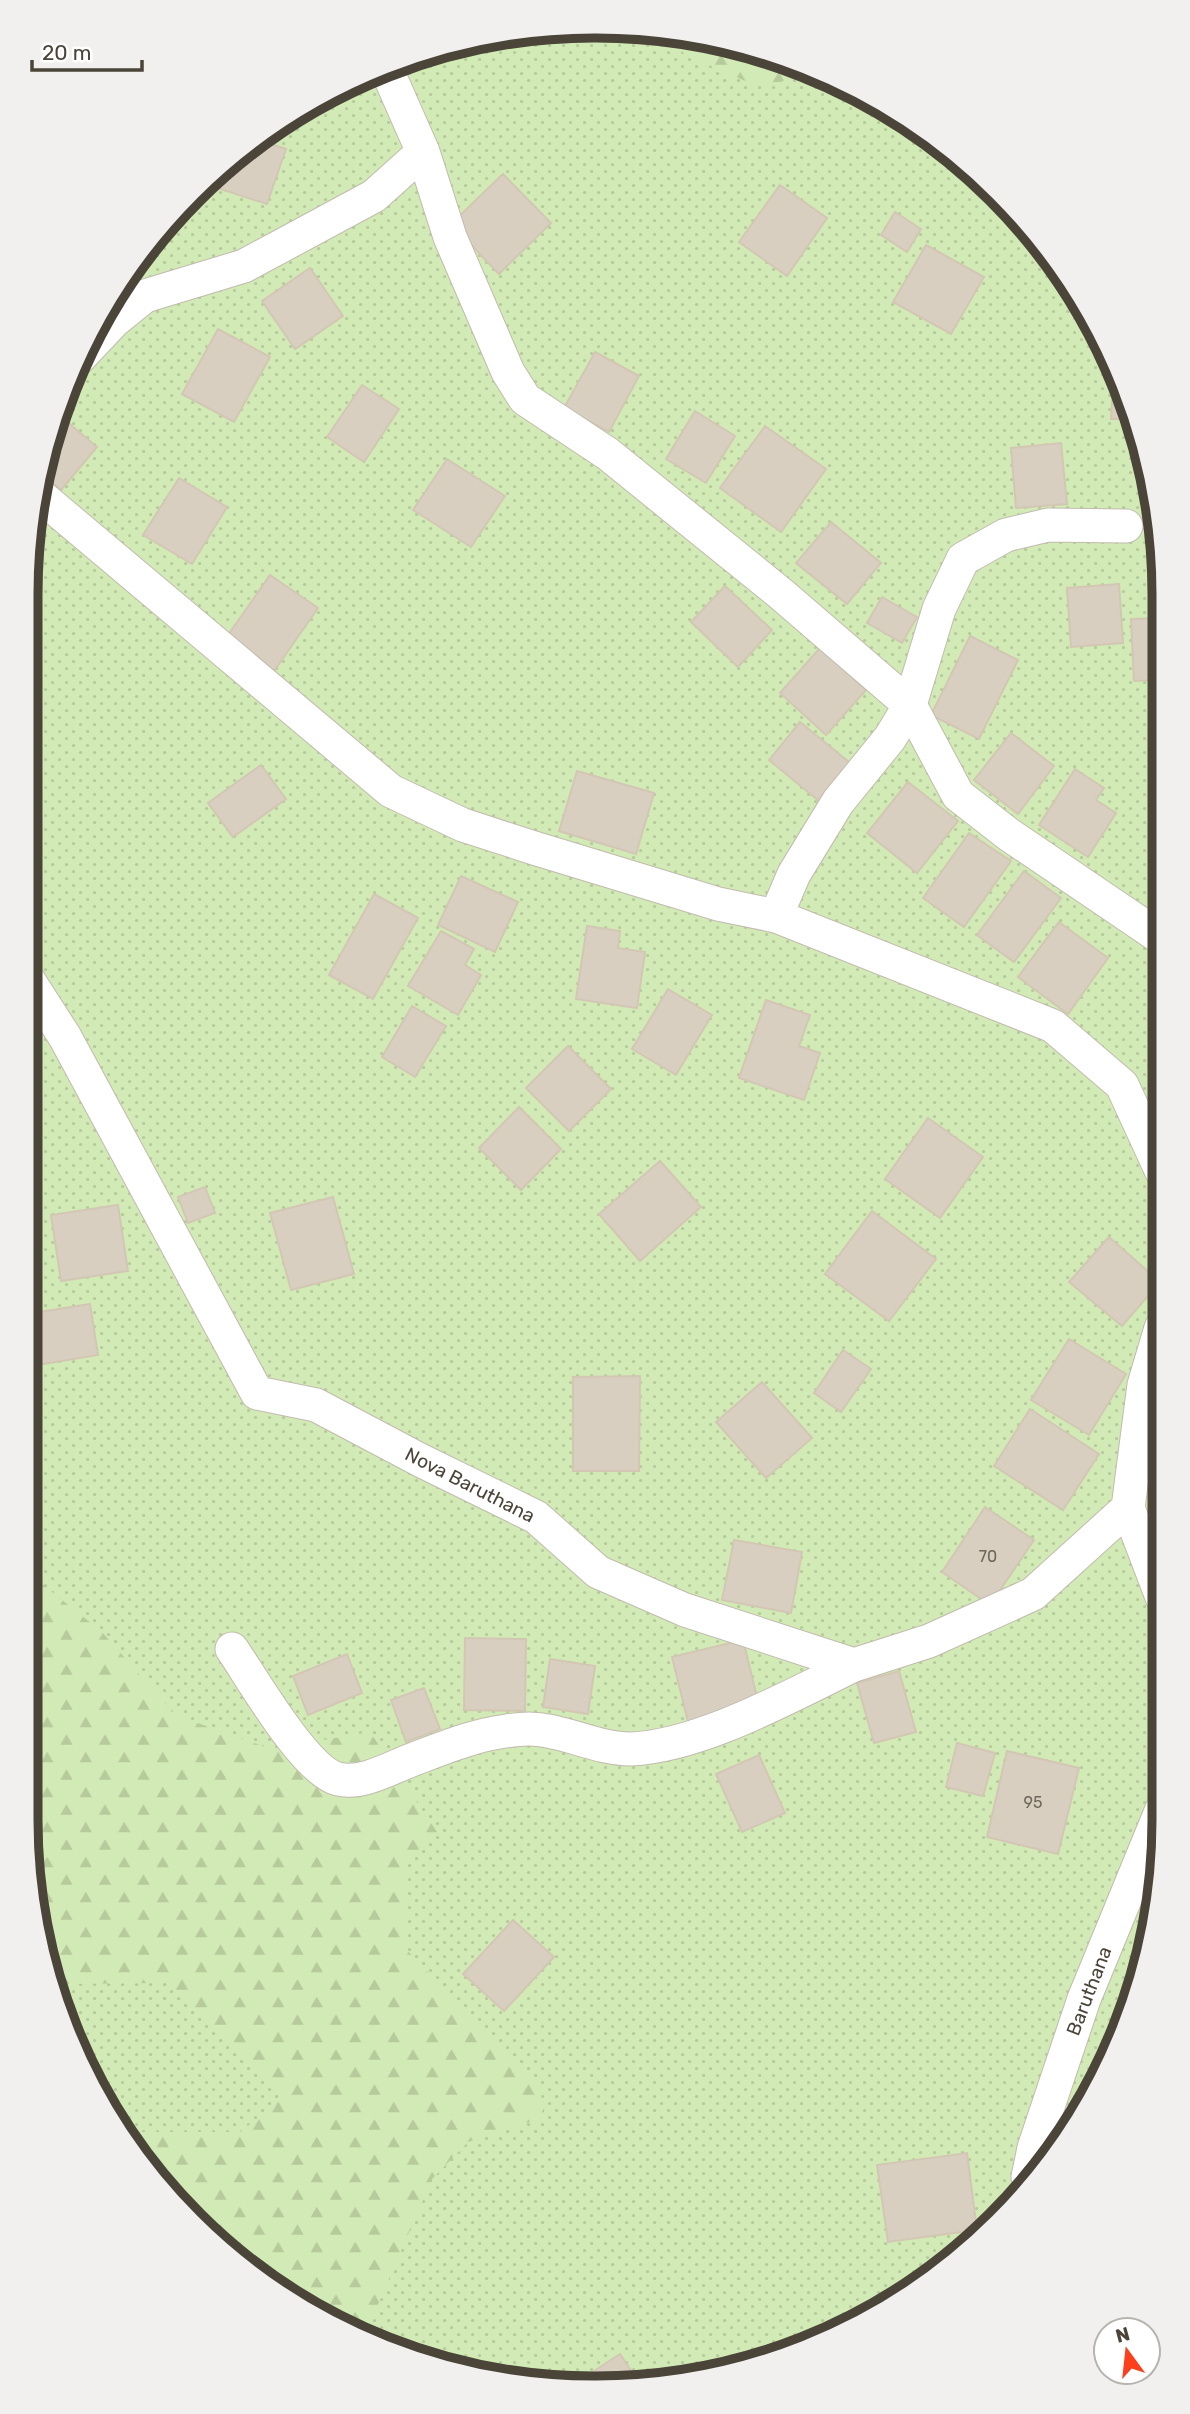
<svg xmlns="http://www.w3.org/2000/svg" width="1190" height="2414" font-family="Rubik,sans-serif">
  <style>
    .grass { fill: url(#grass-dots) }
    .forest { fill: url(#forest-firs) }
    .building { fill: #d8cfc1; stroke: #d3c7b4; stroke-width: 2 }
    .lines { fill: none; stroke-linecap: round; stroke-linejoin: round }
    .street-casing { stroke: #c2bbae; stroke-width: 35 }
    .street { stroke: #fff; stroke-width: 33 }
    .labels { text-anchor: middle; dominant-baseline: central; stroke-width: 6; stroke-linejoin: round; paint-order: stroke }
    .number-label { font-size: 16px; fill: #6e675b }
    .street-label { font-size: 19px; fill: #4b4439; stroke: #fff }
    .rim { fill: none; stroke: #4b4439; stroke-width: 9 }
  </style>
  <defs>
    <pattern id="grass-dots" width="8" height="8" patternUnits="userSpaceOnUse" patternTransform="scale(1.75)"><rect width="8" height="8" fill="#d2eab5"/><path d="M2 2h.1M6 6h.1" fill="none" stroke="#b6ca9c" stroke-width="1.8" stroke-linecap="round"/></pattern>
    <pattern id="forest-firs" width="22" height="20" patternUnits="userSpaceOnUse" patternTransform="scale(1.75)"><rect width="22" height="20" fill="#d2eab5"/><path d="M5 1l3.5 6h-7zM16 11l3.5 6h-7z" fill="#b6ca9c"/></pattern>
  </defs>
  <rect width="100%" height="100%" fill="#f6f3ec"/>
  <path class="grass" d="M 632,27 L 742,46 L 846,85 L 942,144 L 1046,249 L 1121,378 L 1159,521 L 1163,1856 L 1144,1966 L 1105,2070 L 997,2221 L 846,2329 L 669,2383 L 484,2377 L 377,2344 L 279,2292 L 144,2166 L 57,2002 L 26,1819 L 27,558 L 46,448 L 85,344 L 144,249 L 220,168 L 310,103 L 412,57 L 520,31 Z"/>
  <path class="forest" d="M 655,31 L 742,46 L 817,74 L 757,86 L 688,56 Z
    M 928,135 L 942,144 L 991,193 L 938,167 Z
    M 26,1571 L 102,1632 L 175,1715 L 271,1749 L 370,1732 L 437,1832 L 406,1866 L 404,1947 L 540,2089 L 545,2117 L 468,2142 L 432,2179 L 364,2337 L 279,2292 L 144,2166 L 126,2132 L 240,2132 L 286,2095 L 168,1983 L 54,1984 L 26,1819 Z"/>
  <path class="building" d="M 263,136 L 262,141 L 286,149 L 267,204 L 205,184 L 220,168 Z
    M 503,174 L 551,223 L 499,274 L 451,224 Z
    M 780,185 L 827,218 L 787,276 L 739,242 Z
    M 895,212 L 921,229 L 907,252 L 881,235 Z
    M 926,245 L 984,277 L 951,334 L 893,302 Z
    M 310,268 L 343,316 L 295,349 L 262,301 Z
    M 218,329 L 270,357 L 234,422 L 182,394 Z
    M 595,352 L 639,376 L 609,432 L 564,408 Z
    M 1114,366 L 1121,378 L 1132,419 L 1111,419 Z
    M 362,385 L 399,409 L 364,462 L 327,437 Z
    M 695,411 L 735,436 L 706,483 L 666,459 Z
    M 58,414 L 97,447 L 61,490 L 41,473 L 46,448 Z
    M 765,426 L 826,469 L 781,532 L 720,488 Z
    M 1061,443 L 1067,504 L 1016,508 L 1011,448 Z
    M 447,459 L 505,496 L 471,547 L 413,510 Z
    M 179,478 L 227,507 L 192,564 L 143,535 Z
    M 831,522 L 881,563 L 847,604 L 796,563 Z
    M 270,575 L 318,608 L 274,671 L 226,638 Z
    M 1119,584 L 1123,643 L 1071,647 L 1067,588 Z
    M 725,586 L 772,630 L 738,667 L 691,622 Z
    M 882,597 L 917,617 L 902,643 L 867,623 Z
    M 1159,618 L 1159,680 L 1134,681 L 1131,619 Z
    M 970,636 L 1018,660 L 979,739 L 931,715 Z
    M 820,648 L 866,690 L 826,735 L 780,693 Z
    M 800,722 L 850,763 L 819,801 L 769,760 Z
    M 1011,733 L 1054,766 L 1018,814 L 974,780 Z
    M 261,765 L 286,799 L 233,837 L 208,803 Z
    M 1075,769 L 1104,788 L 1096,800 L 1116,813 L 1088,857 L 1039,825 Z
    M 577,771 L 654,793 L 636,854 L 559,831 Z
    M 908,782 L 958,821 L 917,873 L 867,833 Z
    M 969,833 L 1011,861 L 964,927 L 923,898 Z
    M 1024,871 L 1061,898 L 1014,962 L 977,935 Z
    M 461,876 L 518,902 L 495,952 L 438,925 Z
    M 374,894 L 418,918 L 373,999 L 329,975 Z
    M 1059,922 L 1108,958 L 1068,1014 L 1018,977 Z
    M 587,926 L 620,931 L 618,948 L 645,952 L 637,1008 L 576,999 Z
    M 441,931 L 474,949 L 465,965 L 481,975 L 458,1015 L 408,986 Z
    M 668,989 L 712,1015 L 676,1075 L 632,1049 Z
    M 766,1000 L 810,1015 L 799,1046 L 820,1053 L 804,1100 L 739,1078 Z
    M 412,1006 L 446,1026 L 415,1077 L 382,1057 Z
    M 568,1046 L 611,1089 L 569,1131 L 526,1088 Z
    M 1160,1047 L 1160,1074 L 1148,1065 Z
    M 519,1107 L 561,1149 L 521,1190 L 479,1148 Z
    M 928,1118 L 983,1157 L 940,1218 L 885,1179 Z
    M 660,1161 L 701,1207 L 640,1261 L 599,1214 Z
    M 205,1187 L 215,1213 L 188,1223 L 178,1197 Z
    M 333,1197 L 354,1274 L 291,1290 L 270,1213 Z
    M 118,1205 L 128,1271 L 61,1281 L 51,1215 Z
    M 872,1211 L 936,1259 L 889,1321 L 825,1274 Z
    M 1109,1237 L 1160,1282 L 1122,1326 L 1069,1282 Z
    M 90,1304 L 98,1355 L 31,1366 L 27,1339 L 27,1314 Z
    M 1069,1339 L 1126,1374 L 1089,1435 L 1031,1400 Z
    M 843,1350 L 871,1369 L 841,1412 L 814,1393 Z
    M 640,1376 L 639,1471 L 573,1471 L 573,1377 Z
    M 762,1382 L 812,1438 L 766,1478 L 716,1422 Z
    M 1030,1409 L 1099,1454 L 1063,1510 L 994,1466 Z
    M 985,1507 L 1034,1540 L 990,1605 L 942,1572 Z
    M 734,1540 L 802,1552 L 791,1613 L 722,1600 Z
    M 465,1638 L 526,1639 L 525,1711 L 464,1710 Z
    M 743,1640 L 759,1705 L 688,1722 L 672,1657 Z
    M 347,1654 L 362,1693 L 308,1715 L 293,1676 Z
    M 550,1659 L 595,1666 L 588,1714 L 543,1707 Z
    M 899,1671 L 916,1732 L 874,1743 L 857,1683 Z
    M 424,1688 L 440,1729 L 406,1742 L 391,1700 Z
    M 957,1743 L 995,1753 L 983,1796 L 946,1787 Z
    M 1007,1751 L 1079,1768 L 1058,1854 L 987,1837 Z
    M 759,1755 L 785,1813 L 742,1832 L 716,1774 Z
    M 513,1920 L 554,1957 L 504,2011 L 463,1974 Z
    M 967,2153 L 977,2230 L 888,2242 L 877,2165 Z
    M 620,2354 L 639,2382 L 580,2380 Z"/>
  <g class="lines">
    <g class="street-casing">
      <path id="street" d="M 386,68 L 423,152 L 450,237 L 508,372 L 525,399 L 608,454 L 780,593 L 910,705 L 958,795 L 1008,834 L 1160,937
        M 79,358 L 114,321 L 145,296 L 244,266 L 374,196 L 423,152
        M 38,494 L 391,791 L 463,825 L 534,848 L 718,904 L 776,916 L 1053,1026 L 1122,1085 L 1161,1170
        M 776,916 L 794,874 L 838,802 L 890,738 L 910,705 L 939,609 L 963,559 L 1006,535 L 1048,525 L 1126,526
        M 27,978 L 65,1037 L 257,1393 L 316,1405 L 420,1460 L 536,1517 L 598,1572 L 685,1610 L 854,1665 L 929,1641 L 1033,1594 L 1128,1508
        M 1161,1328 L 1144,1385 L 1128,1508 L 1162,1597
        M 232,1649 C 252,1678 305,1771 338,1779 C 363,1785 392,1767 414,1759 C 443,1748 475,1735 506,1731 C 518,1729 536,1728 548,1731 C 576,1736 602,1749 631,1749 C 701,1746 790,1696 854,1665
        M 1028,2177 L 1034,2148 L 1084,1999 L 1162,1809"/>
    </g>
    <use href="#street" class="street"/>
  </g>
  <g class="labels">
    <g class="number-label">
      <text x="988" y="1556">70</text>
      <text x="1033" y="1802">95</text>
    </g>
    <g class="street-label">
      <text transform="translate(470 1485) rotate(27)">Nova Baruthana</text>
      <text transform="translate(1089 1991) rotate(-69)">Baruthana</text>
    </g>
  </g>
  <path d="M0 0H1190V2414H0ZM594 38H596A556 556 0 0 1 1152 594V1820A556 556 0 0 1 596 2376H594A556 556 0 0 1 38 1820V594A556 556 0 0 1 594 38Z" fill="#f1f0ef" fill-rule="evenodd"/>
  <path class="rim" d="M594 38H596A556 556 0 0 1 1152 594V1820A556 556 0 0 1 596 2376H594A556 556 0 0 1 38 1820V594A556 556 0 0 1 594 38Z"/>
  <g transform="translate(1127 2351) rotate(345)"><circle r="33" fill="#ffffff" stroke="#b7b4b0" stroke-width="2"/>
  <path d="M0-5L12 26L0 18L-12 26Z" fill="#fc3f1d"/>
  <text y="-10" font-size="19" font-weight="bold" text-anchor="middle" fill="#4b4439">N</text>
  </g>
  <path d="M32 60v10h110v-10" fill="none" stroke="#4b4439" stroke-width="3.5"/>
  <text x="42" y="60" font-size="21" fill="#4b4439" stroke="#ffffff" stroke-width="5" paint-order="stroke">20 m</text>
</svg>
